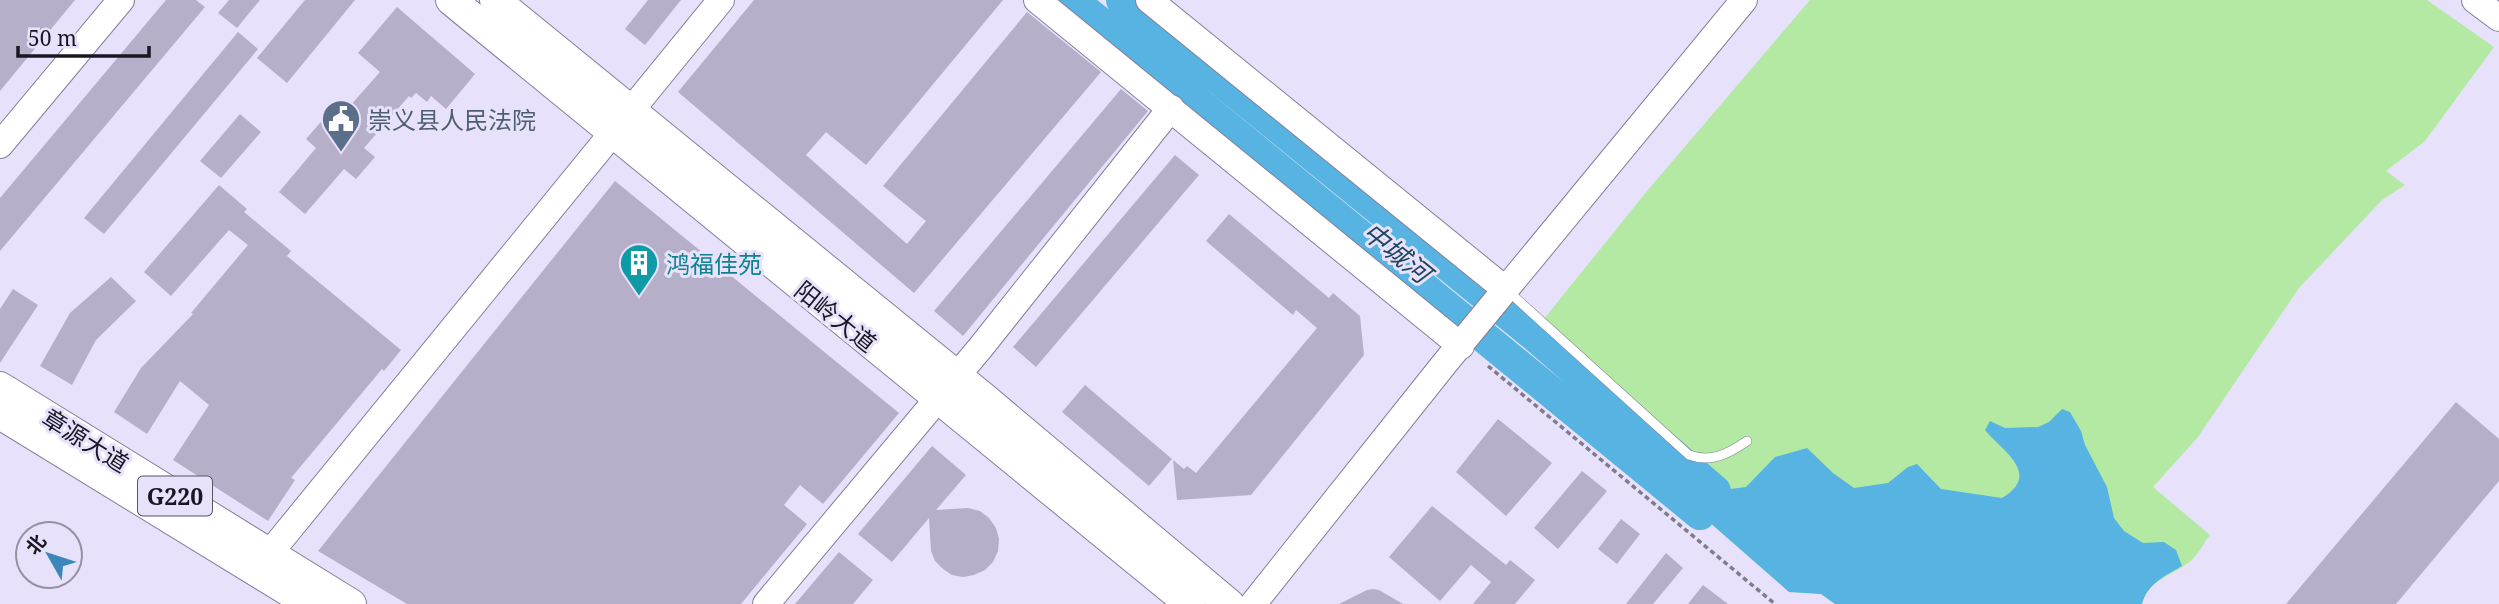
<svg xmlns="http://www.w3.org/2000/svg" width="2499" height="604" font-family="'Noto Serif','Noto Sans SC',serif">
  <style>
    .green { fill: #b4e9a4 }
    .water { fill: #57b3e1 }
    .lines { fill: none; stroke-linecap: round; stroke-linejoin: round }
    .river { stroke: #57b3e1; stroke-width: 32 }
    .building { fill: #b5afc9 }
    .lane-casing { stroke: #857f98; stroke-width: 10 }
    .secondary-casing { stroke: #857f98; stroke-width: 28 }
    .primary-casing { stroke: #857f98; stroke-width: 32 }
    .path { stroke: #807c8e; stroke-width: 3.5; stroke-dasharray: 5 3.5; stroke-linecap: butt }
    .lane { stroke: #fff; stroke-width: 9 }
    .secondary { stroke: #fff; stroke-width: 26 }
    .primary { stroke: #fff; stroke-width: 30 }
    .labels { text-anchor: middle; dominant-baseline: central; stroke-width: 6; stroke-linejoin: round; paint-order: stroke }
    .shield { fill: #e7e1fc; stroke: #575463; stroke-width: 2 }
    .shield-label { font-size: 23px; font-weight: bold; fill: #191721 }
    .service-label { font-size: 24px; fill: #4e5e75; stroke: #e7e1fc; text-anchor: start }
    .culture-label { font-size: 24px; fill: #0d838f; stroke: #e7e1fc; text-anchor: start }
    .street-label { font-size: 24px; fill: #191721; stroke: #e7e1fc }
    .water-label { font-size: 26px; font-style: italic; fill: #1f475b; stroke: #e7e1fc }
  </style>
  <rect width="100%" height="100%" fill="#e7e1fc"/>
  <path class="green" d="M 1810,0 L 2427,0 L 2494,47 L 2425,141 L 2386,171 L 2405,185 L 2382,200 L 2299,288 L 2198,437 L 2153,487 L 2210,535 C 2203,544 2197,557 2188,563 C 2171,577 2148,579 2142,604 L 1835,604 L 1821,594 L 1789,592 L 1700,514 L 1714,491 L 1535,330 L 1647,191 Z"/>
  <path class="water" d="M 2062,409 L 2070,412 L 2081,431 L 2085,445 L 2107,487 L 2114,518 L 2124,531 L 2143,543 L 2164,542 L 2176,550 L 2182,566 C 2166,575 2147,584 2142,604 L 1835,604 L 1821,594 L 1789,592 L 1700,514 L 1715,491 L 1746,487 L 1775,457 L 1807,448 L 1833,473 L 1854,488 L 1888,483 L 1908,467 L 1917,464 L 1941,489 L 2002,498 C 2043,474 2001,450 1985,430 L 1990,421 L 2005,428 L 2038,427 L 2049,422 Z"/>
  <g class="lines">
    <path class="river" d="M 1072,0 L 1700,514 L 1715,491 L 1534,335 L 1122,0"/>
  </g>
  <path class="building" d="M 0,0 L 75,0 L 0,91 Z
    M 166,0 L 196,0 L 205,7 L 0,251 L 0,198 Z
    M 229,0 L 260,0 L 237,28 L 218,13 Z
    M 305,0 L 355,0 L 287,83 L 257,58 Z
    M 648,0 L 681,0 L 645,45 L 625,29 Z
    M 754,0 L 1003,0 L 866,165 L 826,132 L 806,155 L 907,244 L 926,221 L 883,186 L 1027,12 L 1101,72 L 914,293 L 678,92 Z
    M 397,7 L 475,74 L 446,109 L 431,96 L 427,102 L 416,93 L 411,98 L 409,96 L 364,148 L 375,157 L 356,179 L 344,169 L 305,214 L 279,192 L 316,148 L 306,139 L 326,116 L 334,124 L 380,72 L 358,53 Z
    M 238,32 L 258,49 L 104,234 L 84,218 Z
    M 1121,89 L 1148,111 L 963,336 L 934,311 Z
    M 240,114 L 261,132 L 221,178 L 200,161 Z
    M 1175,155 L 1199,175 L 1036,367 L 1013,347 Z
    M 615,181 L 899,413 L 823,504 L 800,485 L 784,505 L 807,524 L 741,604 L 407,604 L 318,551 Z
    M 219,185 L 247,209 L 244,212 L 291,251 L 287,256 L 401,350 L 384,371 L 382,369 L 291,478 L 295,480 L 268,521 L 173,460 L 209,405 L 180,381 L 147,434 L 114,412 L 141,368 L 193,314 L 191,313 L 248,245 L 229,230 L 171,296 L 144,272 Z
    M 1229,214 L 1329,298 L 1333,293 L 1360,316 L 1364,355 L 1251,495 L 1177,500 L 1173,460 L 1184,469 L 1187,466 L 1196,473 L 1317,328 L 1296,310 L 1293,315 L 1206,241 Z
    M 111,277 L 136,301 L 96,340 L 72,385 L 40,366 L 70,313 Z
    M 13,289 L 38,305 L 0,363 L 0,309 Z
    M 1085,385 L 1172,459 L 1149,486 L 1062,412 Z
    M 2456,402 L 2499,439 L 2499,481 L 2396,604 L 2286,604 Z
    M 1498,419 L 1552,463 L 1506,516 L 1456,472 Z
    M 932,446 L 966,475 L 936,510 L 968,508 L 980,511 L 989,518 L 996,528 L 999,539 L 998,551 L 993,562 L 985,570 L 974,575 L 963,577 L 952,575 L 943,569 L 935,561 L 931,551 L 929,518 L 892,562 L 858,534 Z
    M 1582,471 L 1607,491 L 1558,549 L 1534,528 Z
    M 1432,506 L 1506,565 L 1510,560 L 1535,580 L 1515,604 L 1473,604 L 1491,582 L 1471,565 L 1440,601 L 1389,557 Z
    M 1621,519 L 1640,534 L 1617,564 L 1598,549 Z
    M 839,552 L 873,580 L 853,604 L 795,604 Z
    M 1666,553 L 1683,568 L 1653,604 L 1626,604 Z
    M 1703,585 L 1728,604 L 1688,604 Z
    M 1373,589 L 1379,590 L 1403,604 L 1339,604 L 1367,590 Z"/>
  <g class="lines">
    <g class="lane-casing">
      <path id="lane" d="M 1509,292 L 1689,455 C 1711,463 1728,454 1747,441"/>
    </g>
    <g class="secondary-casing">
      <path id="secondary" d="M 1037,0 L 1461,346
        M 1149,0 L 1506,290
        M 2475,0 L 2499,18
        M 0,145 L 121,0
        M 260,569 L 269,554 L 721,0
        M 766,604 L 981,347 L 1171,108
        M 1253,604 L 1445,363 L 1744,0"/>
    </g>
    <g class="primary-casing">
      <path id="primary" d="M 451,0 L 1190,604
        M 495,0 L 985,399 L 1229,604
        M 0,387 L 351,604
        M 0,414 L 310,604"/>
    </g>
    <path class="path" d="M 1488,366 L 1775,604"/>
    <use href="#lane" class="lane"/>
    <use href="#secondary" class="secondary"/>
    <use href="#primary" class="primary"/>
  </g>
  <defs>
    <g id="civic-pin" transform="scale(2.0125)"><path d="M0 17L-7.5 6A9.5 9.5 0 1 1 7.5 6Z" fill="#5c6f8a" stroke="#e7e1fc"/><path d="M-.6-6.5H3V-4.5H.6V-3L4-1V1h2V6H-6V1h2V-1L-.6-3ZM-1.2 2.5V6h2.4V2.5Z" fill="#fff"/></g>
    <g id="building-pin" transform="scale(2.0125)"><path d="M0 17L-7.5 6A9.5 9.5 0 1 1 7.5 6Z" fill="#0f9aa8" stroke="#e7e1fc"/><path d="M-4-6H4V6H1V3H-1V6H-4ZM-2.5-4.3h1.7v1.8h-1.7ZM.8-4.3h1.7v1.8H.8ZM-2.5-1h1.7V.8h-1.7ZM.8-1h1.7V.8H.8Z" fill="#fff"/></g>
  </defs>
  <g fill-rule="evenodd">
    <use href="#civic-pin" x="341" y="119"/>
    <use href="#building-pin" x="639" y="263"/>
  </g>
  <g class="labels">
    <rect class="shield" x="138" y="476.5" width="74" height="39" rx="5"/>
    <g class="shield-label">
      <text x="175" y="496">G220</text>
    </g>
    <g class="service-label">
      <text x="368" y="119">崇义县人民法院</text>
    </g>
    <g class="culture-label">
      <text x="666" y="263">鸿福佳苑</text>
    </g>
    <g class="street-label">
      <text transform="translate(836 316) rotate(39)">阳岭大道</text>
      <text transform="translate(86 440) rotate(32)">章源大道</text>
    </g>
    <g class="water-label">
      <text transform="translate(1397 252) rotate(39)">中城河</text>
    </g>
  </g>
  <g transform="translate(49 555) rotate(309)"><circle r="33" fill="#e7e1fc" stroke="#9590a4" stroke-width="2"/>
  <path d="M0-5L12 26L0 18L-12 26Z" fill="#3c87ba"/>
  <text y="-10" font-size="19" font-weight="bold" text-anchor="middle" fill="#191721">北</text>
  </g>
  <path d="M18 46v10h131v-10" fill="none" stroke="#191721" stroke-width="3.5"/>
  <text x="28" y="46" font-size="21" fill="#191721" stroke="#e7e1fc" stroke-width="5" paint-order="stroke">50 m</text>
</svg>
